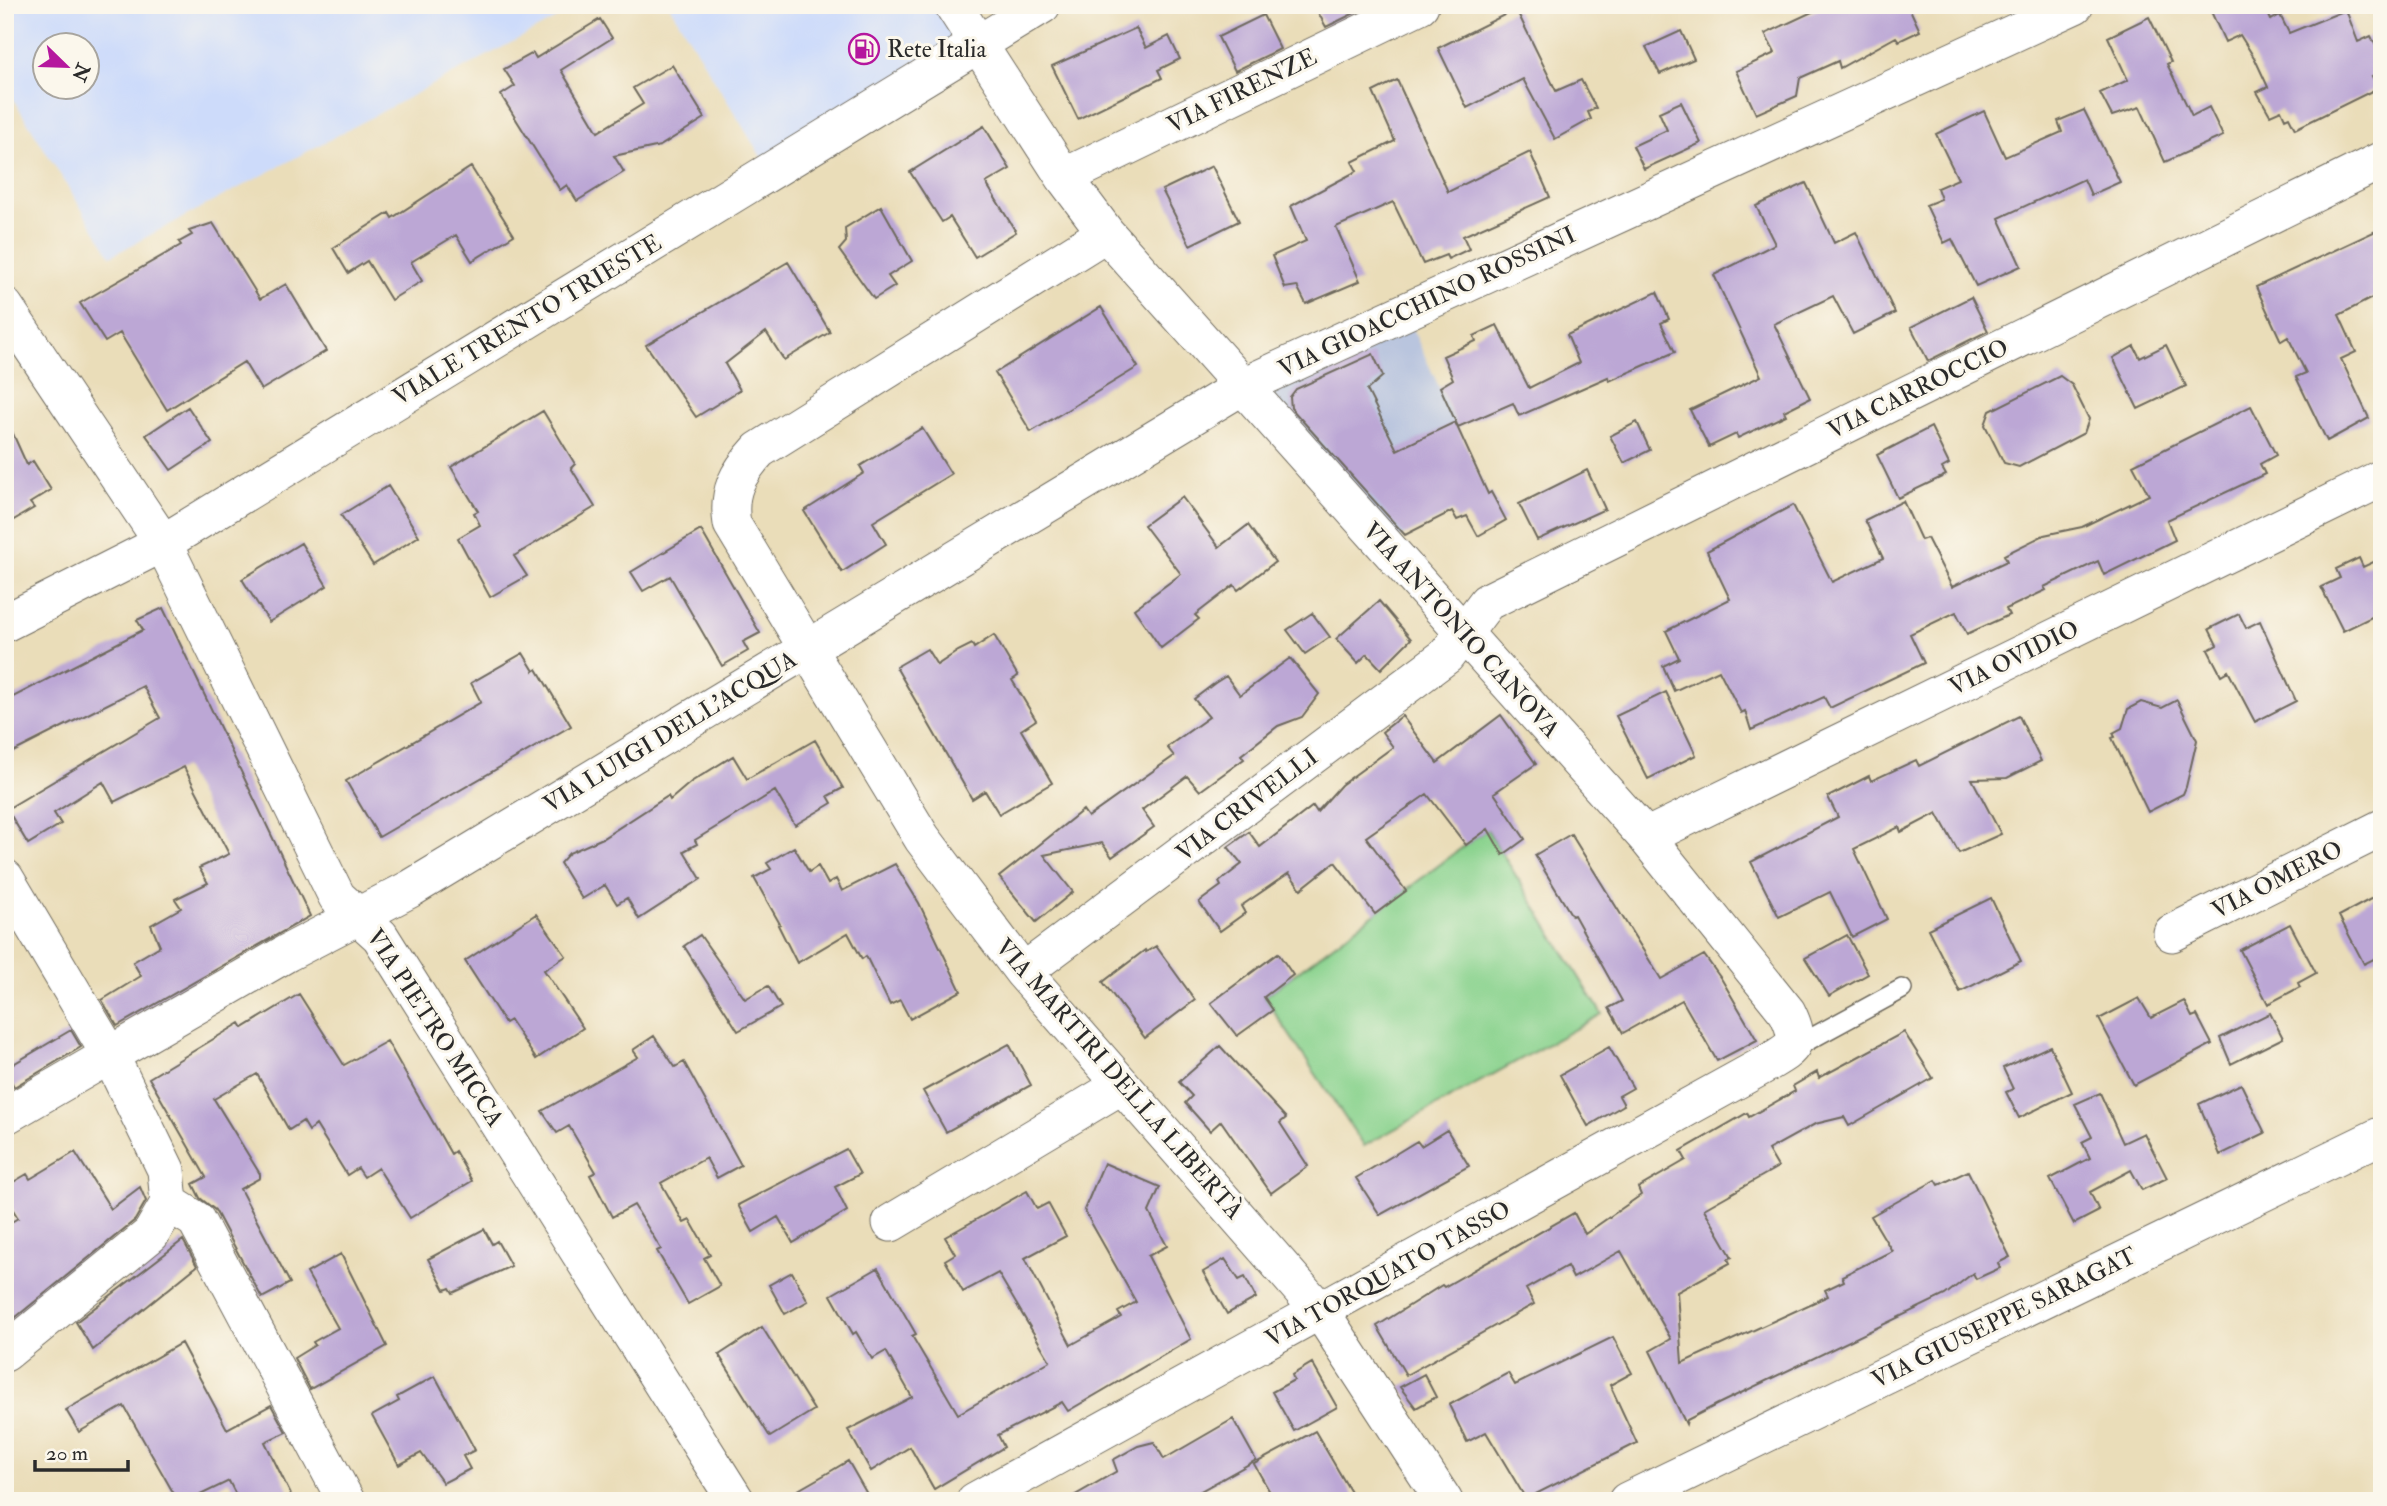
<svg xmlns="http://www.w3.org/2000/svg" width="2387" height="1506" font-family="'IM FELL Double Pica',serif">
  <style>
    .built { fill: #cddbfa; fill-rule: evenodd }
    .industrial { fill: #b9c5de }
    .green { fill: #8bd38f; stroke: #5b7f5d; stroke-width: 2 }
    .building { fill: #bca7d5 }
    .lines { fill: none; stroke-linecap: round; stroke-linejoin: round }
    .service-casing { stroke: #6e695d; stroke-width: 22 }
    .minor-casing { stroke: #6e695d; stroke-width: 39 }
    .service { stroke: #fff; stroke-width: 19 }
    .minor { stroke: #fff; stroke-width: 37 }
    .labels { text-anchor: middle; dominant-baseline: central; stroke-width: 6; stroke-linejoin: round; paint-order: stroke }
    .poi-label { font-size: 24px; fill: #2b2b2b; stroke: #fbf7ec; text-anchor: start }
    .street-label { font-size: 24px; fill: #2b2b2b; stroke: #fbf7ec }
  </style>
  <rect width="100%" height="100%" fill="#fbf7ec"/>
  <filter id="ink" filterUnits="userSpaceOnUse"><feTurbulence type="fractalNoise" baseFrequency=".0143" numOctaves="2"/><feDisplacementMap in="SourceGraphic" scale="14" xChannelSelector="R" yChannelSelector="G"/><feConvolveMatrix kernelMatrix="1 2 1 2 8 2 1 2 1" color-interpolation-filters="sRGB"/></filter>
  <filter id="wash" filterUnits="userSpaceOnUse"><feTurbulence type="fractalNoise" baseFrequency=".00686" numOctaves="4" result="noise"/><feDisplacementMap in="SourceGraphic" scale="28" xChannelSelector="R" yChannelSelector="G"/><feGaussianBlur stdDeviation="1.57" result="paint"/><feColorMatrix in="noise" values="0 0 0 0 0 0 0 0 0 0 0 0 0 0 0 0 0 1.4 0 .05"/><feComposite in="paint" operator="in"/></filter>
  <g filter="url(#wash)">
    <rect width="100%" height="100%" fill="#eaddb9"/>
    <path class="built" d="M 5,5 L 582,5 L 111,256 L 5,86 ZM 46,46 L 88,46 L 88,88 L 46,88 Z
      M 669,5 L 947,5 L 971,44 L 766,165 Z"/>
    <path class="industrial" d="M 1406,315 L 1488,494 L 1387,544 L 1245,388 Z"/>
    <path class="green" d="M 1487,829 L 1602,1014 L 1364,1146 L 1264,997 Z"/>
    <g id="blocks">
      <path class="building" d="M 1314,5 L 1371,5 L 1326,27 Z
        M 1827,5 L 1908,5 L 1920,31 L 1899,41 L 1896,37 L 1840,68 L 1838,61 L 1800,78 L 1797,96 L 1756,114 L 1736,71 L 1775,53 L 1765,34 Z
        M 2208,5 L 2264,5 L 2271,20 L 2280,15 L 2289,33 L 2346,10 L 2358,42 L 2371,36 L 2382,58 L 2382,71 L 2372,76 L 2378,88 L 2295,129 L 2289,117 L 2285,119 L 2281,110 L 2270,115 L 2257,92 L 2268,87 L 2255,59 L 2240,35 L 2225,42 Z
        M 1516,9 L 1556,91 L 1581,80 L 1596,108 L 1588,112 L 1591,119 L 1555,139 L 1523,79 L 1467,108 L 1438,48 Z
        M 1263,15 L 1280,49 L 1235,71 L 1218,37 Z
        M 2149,17 L 2171,62 L 2167,64 L 2192,116 L 2209,107 L 2223,136 L 2165,162 L 2140,107 L 2112,116 L 2100,93 L 2128,80 L 2108,37 Z
        M 600,19 L 612,38 L 561,70 L 598,132 L 643,104 L 633,88 L 672,65 L 705,118 L 660,146 L 614,156 L 624,172 L 577,201 L 567,185 L 560,190 L 501,95 L 515,86 L 504,69 L 533,53 L 536,58 Z
        M 1136,28 L 1146,48 L 1169,36 L 1180,59 L 1158,70 L 1162,78 L 1078,119 L 1052,66 Z
        M 1681,31 L 1694,59 L 1660,74 L 1646,47 Z
        M 1397,80 L 1448,192 L 1530,152 L 1550,197 L 1463,236 L 1469,249 L 1448,259 L 1446,255 L 1423,264 L 1393,202 L 1336,227 L 1360,281 L 1306,304 L 1297,286 L 1285,288 L 1272,256 L 1306,241 L 1291,206 L 1357,171 L 1352,162 L 1395,141 L 1373,92 Z
        M 1681,102 L 1701,143 L 1644,169 L 1633,146 L 1667,130 L 1659,112 Z
        M 2084,110 L 2120,182 L 2091,195 L 2084,179 L 1999,218 L 2021,266 L 1976,286 L 1952,239 L 1944,243 L 1926,205 L 1941,199 L 1937,188 L 1958,179 L 1936,134 L 1984,111 L 2005,157 L 2062,132 L 2058,121 Z
        M 984,126 L 1010,169 L 986,183 L 1016,232 L 975,257 L 950,217 L 942,222 L 910,172 Z
        M 1212,166 L 1239,221 L 1190,245 L 1162,190 Z
        M 471,167 L 514,235 L 472,261 L 456,235 L 411,262 L 422,281 L 391,300 L 367,261 L 348,273 L 333,248 L 389,213 L 392,218 Z
        M 1806,183 L 1834,243 L 1856,232 L 1895,313 L 1853,334 L 1833,296 L 1774,324 L 1810,398 L 1784,411 L 1786,415 L 1738,438 L 1736,434 L 1709,447 L 1690,410 L 1761,376 L 1714,275 L 1775,244 L 1756,206 Z
        M 881,206 L 912,261 L 888,276 L 895,286 L 874,299 L 839,250 L 846,242 L 845,228 Z
        M 213,223 L 260,299 L 286,284 L 326,351 L 261,390 L 244,362 L 167,410 L 120,333 L 105,342 L 80,303 L 181,245 L 179,242 L 192,235 L 189,231 Z
        M 2382,228 L 2382,293 L 2339,315 L 2356,352 L 2341,359 L 2369,418 L 2327,441 L 2296,377 L 2306,373 L 2288,337 L 2281,341 L 2256,287 Z
        M 788,262 L 830,332 L 784,360 L 766,332 L 725,364 L 740,390 L 696,417 L 646,345 Z
        M 1657,292 L 1669,319 L 1661,323 L 1675,352 L 1609,381 L 1608,377 L 1519,416 L 1513,403 L 1458,427 L 1440,387 L 1453,379 L 1443,356 L 1476,341 L 1474,336 L 1497,325 L 1529,388 L 1579,363 L 1567,335 Z
        M 1971,297 L 1988,331 L 1928,361 L 1911,327 Z
        M 1101,307 L 1138,367 L 1031,432 L 995,373 Z
        M 2166,345 L 2186,386 L 2138,409 L 2113,358 L 2134,346 L 2140,358 Z
        M 1373,354 L 1383,376 L 1367,390 L 1397,450 L 1455,422 L 1488,494 L 1491,492 L 1506,520 L 1478,536 L 1467,516 L 1457,520 L 1452,511 L 1405,535 L 1291,408 L 1290,397 L 1296,389 Z
        M 2060,376 L 2072,385 L 2089,419 L 2084,433 L 2019,467 L 2004,463 L 1985,425 L 1990,411 Z
        M 2251,406 L 2276,455 L 2260,464 L 2265,474 L 2167,520 L 2175,540 L 2104,575 L 2098,561 L 2044,587 L 2046,590 L 2006,609 L 2009,615 L 1967,634 L 1956,612 L 1910,634 L 1924,663 L 1830,708 L 1824,697 L 1751,730 L 1745,711 L 1741,713 L 1719,670 L 1674,691 L 1663,666 L 1679,658 L 1666,631 L 1730,599 L 1707,551 L 1793,505 L 1832,582 L 1883,558 L 1865,520 L 1903,501 L 1921,540 L 1927,538 L 1952,587 L 2007,561 L 2004,555 L 2044,535 L 2082,527 L 2149,495 L 2133,465 Z
        M 188,407 L 212,443 L 171,470 L 146,435 Z
        M 543,411 L 575,464 L 571,468 L 595,507 L 514,556 L 527,576 L 490,597 L 458,538 L 480,525 L 474,513 L 478,511 L 451,467 Z
        M 5,416 L 27,465 L 33,461 L 51,490 L 30,503 L 34,508 L 5,525 Z
        M 1637,422 L 1650,450 L 1624,463 L 1610,436 Z
        M 1931,427 L 1949,464 L 1942,468 L 1946,475 L 1898,498 L 1877,455 Z
        M 922,428 L 951,474 L 873,522 L 886,544 L 842,572 L 804,511 L 864,473 L 860,466 Z
        M 1587,470 L 1605,509 L 1537,540 L 1519,504 Z
        M 388,486 L 419,536 L 373,565 L 341,515 Z
        M 1182,497 L 1219,547 L 1248,525 L 1275,562 L 1238,590 L 1234,585 L 1195,615 L 1199,619 L 1161,648 L 1134,609 L 1181,574 L 1144,525 Z
        M 701,530 L 760,633 L 743,642 L 748,651 L 722,666 L 670,576 L 643,591 L 631,572 Z
        M 301,543 L 327,586 L 269,622 L 242,579 Z
        M 2359,558 L 2363,567 L 2382,558 L 2382,612 L 2343,631 L 2321,587 L 2340,578 L 2336,569 Z
        M 1379,601 L 1411,639 L 1381,669 L 1367,654 L 1358,663 L 1336,639 Z
        M 163,608 L 310,916 L 117,1026 L 102,1000 L 141,976 L 133,962 L 160,946 L 151,925 L 181,908 L 175,899 L 208,883 L 199,868 L 229,854 L 184,767 L 114,802 L 103,782 L 54,813 L 61,824 L 28,844 L 7,809 L 160,718 L 143,686 L 5,756 L 5,701 L 143,630 L 137,620 Z
        M 1312,613 L 1330,637 L 1305,654 L 1287,630 Z
        M 2239,614 L 2246,628 L 2260,621 L 2296,701 L 2255,722 L 2228,671 L 2221,675 L 2208,650 L 2217,645 L 2209,629 Z
        M 994,635 L 1018,676 L 1012,680 L 1036,720 L 1021,730 L 1052,783 L 999,814 L 985,791 L 972,799 L 896,667 L 927,649 L 937,665 L 958,651 L 972,644 L 974,648 Z
        M 523,653 L 534,671 L 537,669 L 571,726 L 379,837 L 346,781 L 481,702 L 471,683 Z
        M 1290,658 L 1319,694 L 1302,717 L 1278,726 L 1241,755 L 1244,759 L 1200,791 L 1187,776 L 1142,810 L 1154,827 L 1112,857 L 1102,843 L 1044,855 L 1073,892 L 1036,922 L 999,877 L 1083,810 L 1088,817 L 1174,756 L 1167,747 L 1209,717 L 1194,699 L 1215,683 L 1226,676 L 1240,695 Z
        M 1666,692 L 1696,755 L 1648,779 L 1616,716 Z
        M 2177,700 L 2197,740 L 2186,787 L 2183,794 L 2148,812 L 2112,738 L 2115,737 L 2113,733 L 2122,728 L 2128,709 L 2141,702 L 2162,708 Z
        M 1501,715 L 1536,764 L 1494,793 L 1525,839 L 1503,855 L 1488,829 L 1466,845 L 1427,794 L 1366,837 L 1406,891 L 1375,914 L 1335,862 L 1301,889 L 1289,873 L 1241,906 L 1245,913 L 1220,931 L 1199,902 L 1221,886 L 1219,882 L 1242,864 L 1228,847 L 1249,832 L 1260,847 L 1313,806 L 1317,812 L 1341,785 L 1393,747 L 1382,732 L 1402,716 L 1437,763 Z
        M 2019,716 L 2041,761 L 2007,778 L 1972,779 L 2001,834 L 1959,853 L 1937,813 L 1901,832 L 1899,827 L 1854,849 L 1887,919 L 1852,937 L 1830,892 L 1779,917 L 1751,862 L 1838,817 L 1828,797 L 1869,776 L 1871,781 L 1916,760 L 1919,766 Z
        M 815,740 L 843,788 L 828,796 L 832,803 L 795,825 L 775,791 L 695,840 L 697,844 L 684,851 L 701,879 L 639,919 L 627,898 L 617,904 L 605,885 L 582,899 L 560,863 L 569,853 L 603,838 L 668,796 L 670,800 L 691,782 L 733,756 L 747,779 Z
        M 1571,834 L 1661,979 L 1704,955 L 1722,980 L 1757,1040 L 1717,1061 L 1682,1000 L 1623,1033 L 1609,1008 L 1622,1001 L 1574,915 L 1572,916 L 1535,855 Z
        M 794,847 L 809,872 L 818,866 L 828,884 L 836,879 L 842,891 L 895,864 L 919,903 L 961,991 L 910,1019 L 900,1000 L 890,1005 L 866,956 L 862,959 L 848,933 L 797,963 L 778,925 L 780,924 L 754,878 L 771,869 L 767,863 Z
        M 2382,893 L 2382,955 L 2364,964 L 2339,916 Z
        M 1991,898 L 2021,961 L 1960,992 L 1928,929 Z
        M 536,914 L 566,956 L 544,970 L 583,1028 L 536,1059 L 510,1020 L 505,1023 L 465,961 Z
        M 2290,924 L 2316,973 L 2298,983 L 2300,987 L 2268,1004 L 2240,950 Z
        M 700,935 L 745,999 L 768,986 L 781,1007 L 738,1031 L 684,946 Z
        M 1847,935 L 1868,974 L 1829,996 L 1805,958 Z
        M 1156,946 L 1195,1000 L 1145,1038 L 1103,982 L 1145,950 L 1146,952 Z
        M 1278,953 L 1293,975 L 1264,997 L 1273,1010 L 1237,1036 L 1211,1003 Z
        M 299,994 L 344,1065 L 387,1041 L 451,1154 L 455,1151 L 472,1181 L 410,1218 L 378,1168 L 364,1177 L 358,1168 L 347,1175 L 316,1125 L 309,1131 L 303,1121 L 289,1130 L 257,1074 L 214,1099 L 260,1174 L 260,1178 L 240,1189 L 290,1283 L 262,1298 L 215,1210 L 200,1198 L 193,1184 L 206,1177 L 149,1078 L 240,1023 L 243,1028 Z
        M 2139,998 L 2151,1018 L 2184,1001 L 2192,1017 L 2197,1015 L 2212,1044 L 2134,1085 L 2099,1019 Z
        M 2270,1013 L 2283,1038 L 2231,1064 L 2220,1038 Z
        M 71,1030 L 81,1047 L 14,1087 L 5,1069 Z
        M 1904,1032 L 1933,1078 L 1849,1126 L 1844,1117 L 1815,1124 L 1768,1150 L 1778,1167 L 1704,1209 L 1732,1257 L 1728,1259 L 1730,1263 L 1677,1292 L 1682,1363 L 1828,1296 L 1825,1290 L 1844,1281 L 1842,1276 L 1892,1251 L 1871,1216 L 1936,1180 L 1939,1185 L 1968,1171 L 2010,1257 L 1998,1263 L 2000,1268 L 1976,1279 L 1973,1273 L 1945,1295 L 1718,1404 L 1687,1420 L 1686,1424 L 1650,1351 L 1671,1339 L 1621,1251 L 1573,1278 L 1567,1266 L 1526,1289 L 1534,1304 L 1406,1375 L 1377,1326 L 1442,1285 L 1444,1287 L 1574,1213 L 1585,1234 L 1641,1195 L 1638,1188 L 1686,1160 L 1681,1151 L 1747,1113 L 1749,1117 L 1795,1091 L 1793,1086 L 1817,1072 L 1819,1078 Z
        M 654,1036 L 675,1067 L 684,1062 L 741,1165 L 717,1178 L 706,1158 L 661,1183 L 684,1223 L 690,1220 L 710,1255 L 704,1258 L 720,1286 L 688,1304 L 657,1251 L 661,1249 L 634,1205 L 612,1217 L 590,1175 L 596,1172 L 569,1126 L 557,1133 L 542,1111 L 638,1057 L 633,1050 Z
        M 1009,1044 L 1031,1085 L 946,1132 L 923,1091 Z
        M 1220,1046 L 1286,1118 L 1280,1123 L 1308,1166 L 1271,1193 L 1221,1121 L 1210,1131 L 1185,1103 L 1192,1096 L 1179,1082 Z
        M 2050,1046 L 2072,1092 L 2019,1118 L 2006,1092 L 2013,1089 L 2003,1068 Z
        M 1609,1047 L 1633,1088 L 1619,1096 L 1624,1105 L 1588,1126 L 1560,1075 Z
        M 2241,1084 L 2265,1133 L 2220,1155 L 2199,1104 Z
        M 2100,1093 L 2123,1143 L 2144,1133 L 2167,1178 L 2142,1190 L 2131,1170 L 2090,1192 L 2099,1211 L 2074,1224 L 2050,1179 L 2090,1158 L 2082,1142 L 2092,1137 L 2075,1104 Z
        M 1447,1130 L 1469,1166 L 1380,1215 L 1356,1178 L 1417,1141 L 1421,1146 Z
        M 846,1149 L 860,1174 L 835,1187 L 847,1211 L 793,1243 L 778,1217 L 753,1232 L 738,1205 Z
        M 75,1152 L 111,1209 L 140,1187 L 146,1201 L 135,1220 L 5,1326 L 5,1226 L 18,1218 L 5,1197 L 5,1187 L 27,1174 L 30,1179 Z
        M 1104,1163 L 1160,1187 L 1149,1212 L 1167,1246 L 1148,1256 L 1191,1339 L 1068,1411 L 1062,1402 L 998,1435 L 1004,1447 L 934,1489 L 910,1447 L 871,1471 L 848,1430 L 912,1397 L 886,1351 L 872,1359 L 856,1332 L 853,1334 L 831,1295 L 878,1268 L 916,1334 L 912,1336 L 958,1414 L 1050,1361 L 998,1273 L 963,1292 L 945,1260 L 955,1254 L 945,1237 L 1027,1191 L 1037,1209 L 1048,1203 L 1066,1236 L 1025,1258 L 1071,1345 L 1121,1317 L 1118,1312 L 1136,1302 L 1084,1210 Z
        M 484,1229 L 492,1244 L 497,1241 L 511,1266 L 453,1293 L 450,1288 L 445,1290 L 428,1259 Z
        M 183,1240 L 197,1266 L 93,1350 L 76,1322 Z
        M 341,1254 L 387,1346 L 310,1389 L 294,1358 L 315,1345 L 313,1342 L 338,1328 L 307,1273 Z
        M 1225,1259 L 1239,1280 L 1245,1277 L 1256,1298 L 1227,1314 L 1203,1272 Z
        M 792,1272 L 808,1301 L 785,1314 L 769,1285 Z
        M 762,1327 L 814,1410 L 770,1437 L 719,1355 Z
        M 1613,1337 L 1632,1373 L 1610,1385 L 1637,1443 L 1526,1499 L 1486,1432 L 1467,1442 L 1449,1405 L 1508,1373 L 1515,1385 Z
        M 181,1343 L 227,1429 L 271,1405 L 286,1432 L 265,1442 L 294,1501 L 239,1501 L 229,1481 L 188,1501 L 178,1501 L 124,1406 L 79,1432 L 66,1410 Z
        M 1312,1363 L 1337,1407 L 1294,1431 L 1272,1392 L 1294,1380 L 1292,1375 Z
        M 1424,1374 L 1436,1397 L 1416,1408 L 1400,1387 Z
        M 435,1376 L 475,1450 L 463,1456 L 470,1469 L 443,1483 L 421,1453 L 399,1465 L 372,1416 L 399,1401 L 397,1397 Z
        M 1233,1419 L 1256,1460 L 1199,1492 L 1203,1501 L 1065,1501 L 1117,1471 L 1113,1460 L 1138,1446 L 1154,1442 L 1164,1459 Z
        M 1315,1431 L 1356,1501 L 1275,1501 L 1254,1464 Z
        M 848,1461 L 871,1501 L 779,1501 L 826,1474 Z"/>
    </g>
  </g>
  <g filter="url(#ink)">
    <use href="#blocks" fill-opacity="0" stroke="#6e695d" stroke-width="2"/>
    <g class="lines">
      <g class="service-casing">
        <path id="service" d="M 1790,1050 L 1902,989"/>
      </g>
      <g class="minor-casing">
        <path id="minor" d="M 953,5 L 1064,177 L 1106,233 L 1646,837 L 1787,1012 C 1803,1044 1793,1048 1766,1064 L 975,1501
          M 1064,177 L 1420,5
          M 1106,233 L 759,450 C 737,474 727,492 732,524 L 922,838 L 1023,972 L 1321,1312 L 1444,1501
          M 5,307 L 163,543 L 337,897 L 380,936 L 736,1501
          M 5,623 L 163,543 L 1042,5
          M 1646,837 L 2382,478
          M 5,878 L 110,1055 L 5,1116
          M 2172,933 L 2382,828
          M 1023,972 L 1446,656 L 1487,602 L 2382,160
          M 169,1203 L 196,1220 L 346,1501
          M 891,1223 L 1122,1085
          M 5,1353 L 151,1234 L 169,1203 L 166,1170 L 110,1055 L 287,953 L 410,889 L 1241,387 L 2075,5
          M 1627,1501 L 2382,1135"/>
      </g>
      <use href="#service" class="service"/>
      <use href="#minor" class="minor"/>
    </g>
  </g>
  <defs>
    <g id="fuel-ring" transform="scale(1.575)"><circle r="9.5" fill="#fbf7ec" stroke="#b5179e" stroke-width="1.5"/><path d="M-5.5-6h7V0h2V4h1.3V-2.5L3-4.5l.8-.8L6-3V5H2.5V1h-1V6h-7ZM-4.2-4.7v3.2H.2V-4.7Z" fill="#b5179e"/></g>
  </defs>
  <g fill-rule="evenodd">
    <use href="#fuel-ring" x="864" y="49"/>
  </g>
  <g class="labels">
    <g class="poi-label">
      <text x="887" y="49">Rete Italia</text>
    </g>
    <g class="street-label">
      <text transform="translate(1242 91) rotate(-26)">VIA FIRENZE</text>
      <text transform="translate(1427 302) rotate(-25)">VIA GIOACCHINO ROSSINI</text>
      <text transform="translate(527 320) rotate(-31)">VIALE TRENTO TRIESTE</text>
      <text transform="translate(1918 389) rotate(-26)">VIA CARROCCIO</text>
      <text transform="translate(1461 630) rotate(48)">VIA ANTONIO CANOVA</text>
      <text transform="translate(2014 658) rotate(-26)">VIA OVIDIO</text>
      <text transform="translate(670 732) rotate(-31)">VIA LUIGI DELL'ACQUA</text>
      <text transform="translate(1247 805) rotate(-37)">VIA CRIVELLI</text>
      <text transform="translate(2277 880) rotate(-27)">VIA OMERO</text>
      <text transform="translate(435 1028) rotate(57)">VIA PIETRO MICCA</text>
      <text transform="translate(1119 1079) rotate(49)">VIA MARTIRI DELLA LIBERTÀ</text>
      <text transform="translate(1388 1274) rotate(-29)">VIA TORQUATO TASSO</text>
      <text transform="translate(2004 1318) rotate(-26)">VIA GIUSEPPE SARAGAT</text>
    </g>
  </g>
  <rect width="2387" height="1506" fill="none" stroke="#fbf7ec" stroke-width="28"/>
  <g transform="translate(66 66) rotate(113)"><circle r="33" fill="#fbf7ec" stroke="#a8a59f" stroke-width="2"/>
  <path d="M0-5L12 26L0 18L-12 26Z" fill="#b5179e"/>
  <text y="-10" font-size="19" font-weight="bold" text-anchor="middle" fill="#2b2b2b">N</text>
  </g>
  <path d="M35 1460v10h93v-10" fill="none" stroke="#2b2b2b" stroke-width="3.5"/>
  <text x="46" y="1460" font-size="21" fill="#2b2b2b" stroke="#fbf7ec" stroke-width="5" paint-order="stroke">20 m</text>
</svg>
